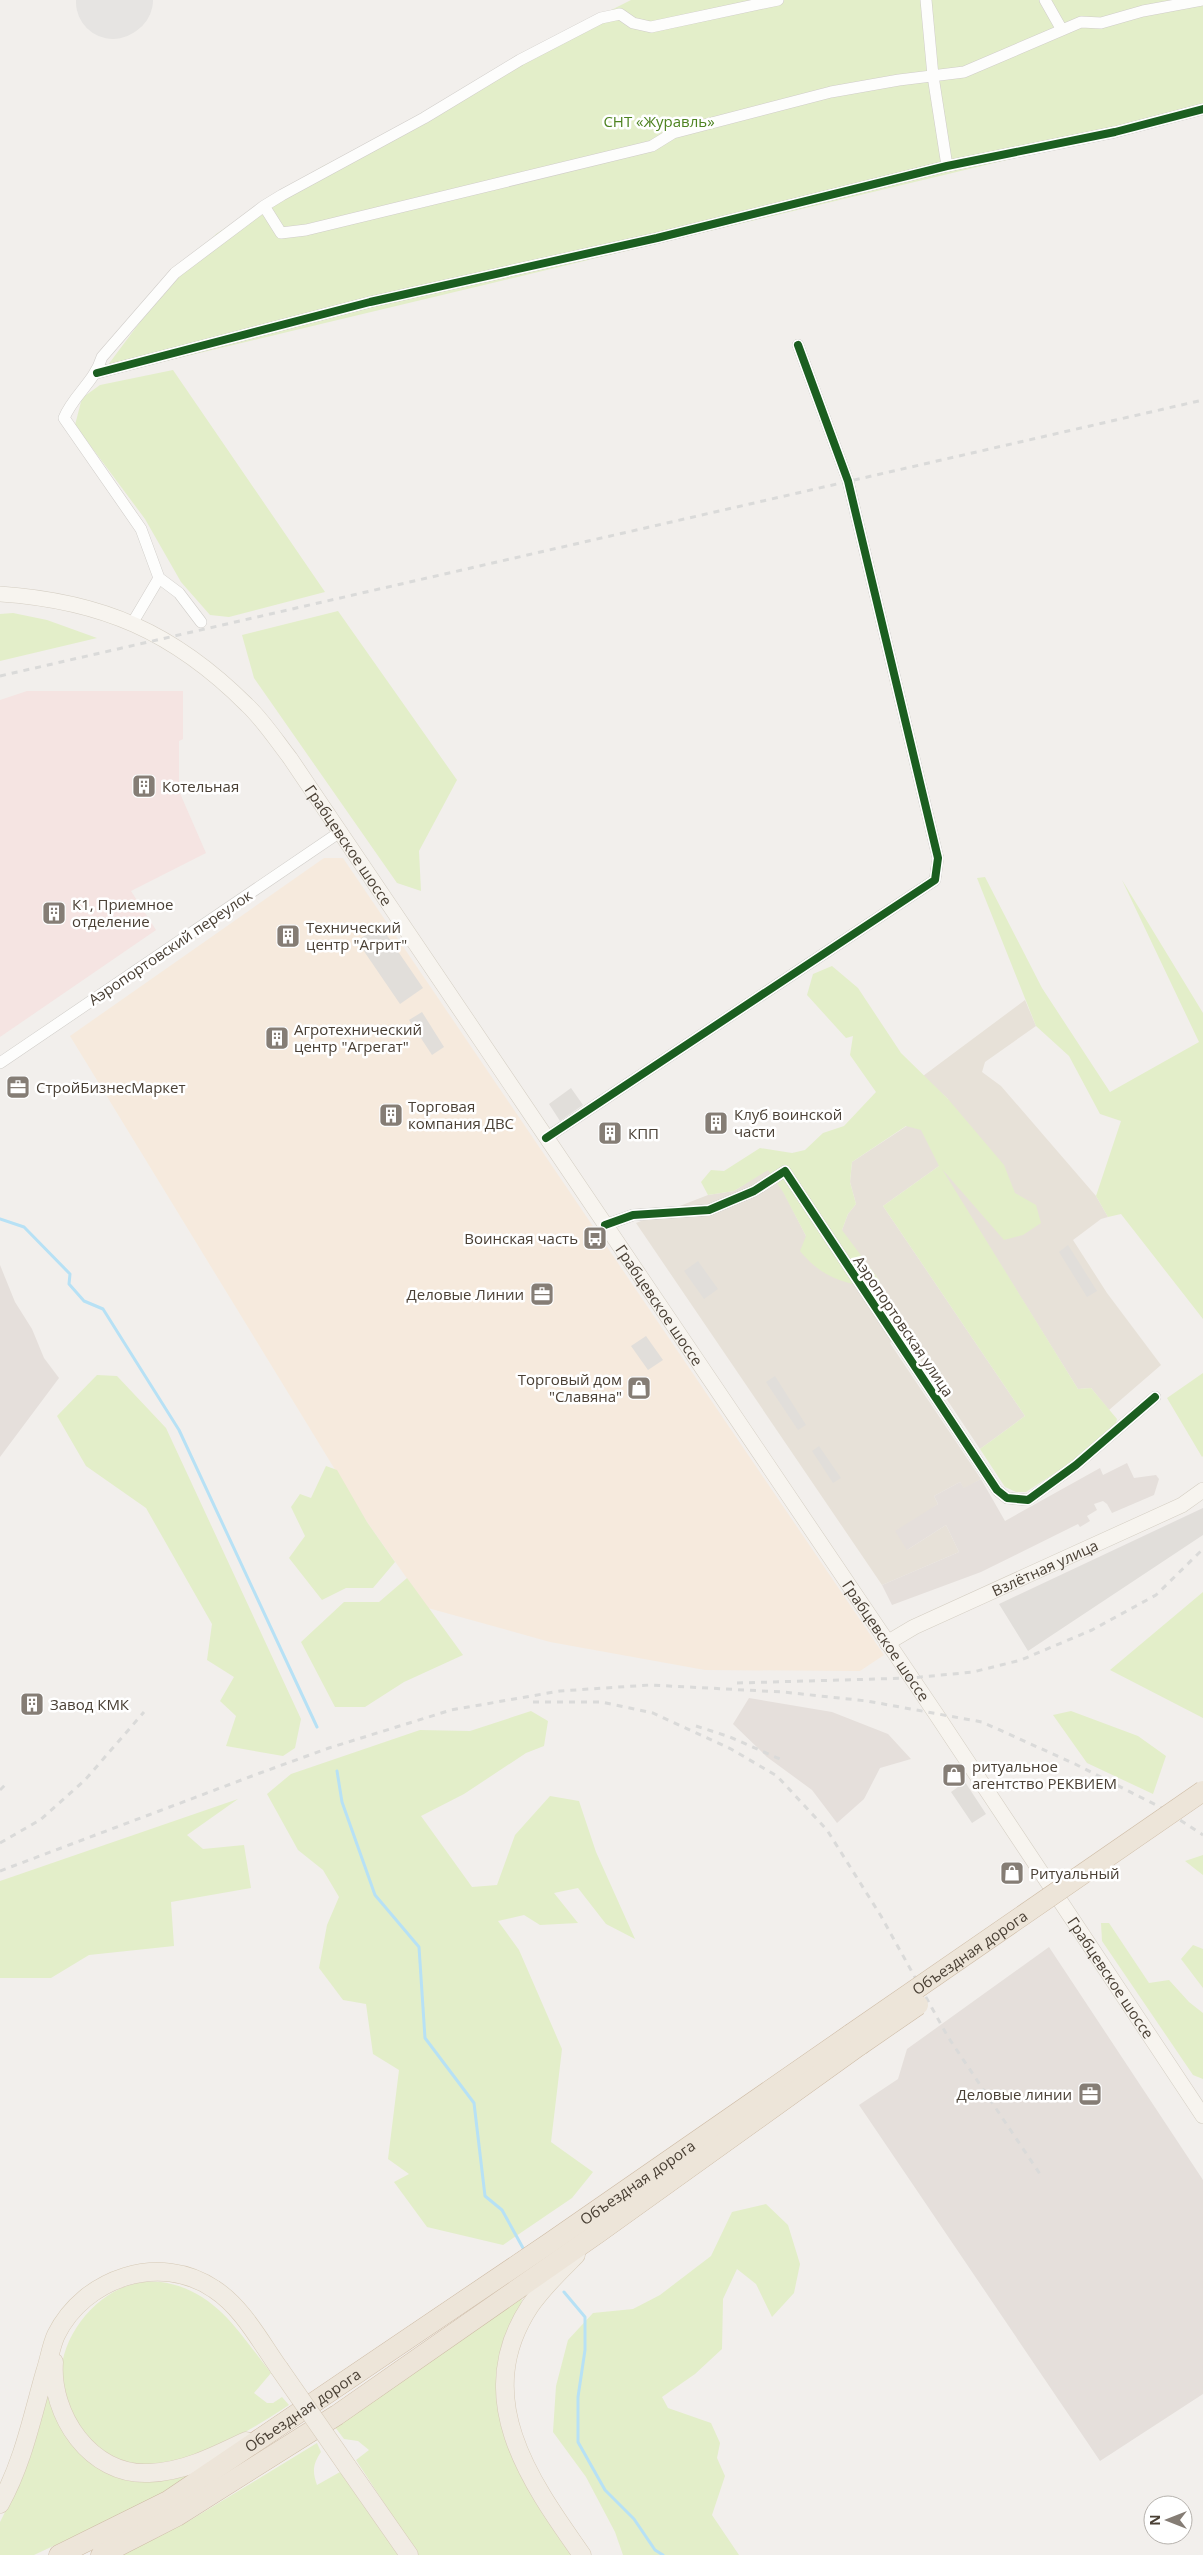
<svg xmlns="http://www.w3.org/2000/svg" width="1203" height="2555" font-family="'Open Sans',sans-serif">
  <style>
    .residential { fill: #e7e1d8 }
    .commercial { fill: #f6eadd }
    .industrial { fill: #e5dfdb }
    .medical { fill: #f5e4e2 }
    .green { fill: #e3eec9 }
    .parking { fill: #e1deda }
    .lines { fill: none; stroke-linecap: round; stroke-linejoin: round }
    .stream { stroke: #b7e1f5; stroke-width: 3 }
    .runway { stroke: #e6e4e2; stroke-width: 74 }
    .street-casing { stroke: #d0cdc9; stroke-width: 12 }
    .secondary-casing { stroke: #d4cec3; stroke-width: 16 }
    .primary-casing { stroke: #d6cab7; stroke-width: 19 }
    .highway-casing { stroke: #cdbaa4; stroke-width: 21 }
    .street { stroke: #fdfdfc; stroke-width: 11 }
    .secondary { stroke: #f7f4ef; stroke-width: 15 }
    .primary { stroke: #f1ece4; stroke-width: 18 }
    .highway { stroke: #ede5d9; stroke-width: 20 }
    .rail { stroke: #dadad9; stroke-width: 3; stroke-dasharray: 6 6; stroke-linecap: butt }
    .primary-bridge-casing { stroke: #d6cab7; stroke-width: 19; stroke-linecap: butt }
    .highway-bridge-casing { stroke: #cdbaa4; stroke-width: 21; stroke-linecap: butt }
    .primary-bridge { stroke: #f1ece4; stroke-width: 18 }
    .highway-bridge { stroke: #ede5d9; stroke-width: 20 }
    .cycleway-casing { stroke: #fff; stroke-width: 11 }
    .cycleway { stroke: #1b5e20; stroke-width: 8 }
    .labels { text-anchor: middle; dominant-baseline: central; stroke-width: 5; stroke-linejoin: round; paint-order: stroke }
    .park-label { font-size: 15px; fill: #4e8321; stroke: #fff }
    .poi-label { font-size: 15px; fill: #4a4035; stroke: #fff; text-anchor: start }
    .street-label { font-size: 15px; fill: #4a4035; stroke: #fff }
  </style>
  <rect width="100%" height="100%" fill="#f2efec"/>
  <path class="residential" d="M 1025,1000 L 1036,1026 L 985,1062 L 982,1072 L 1001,1086 L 1096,1196 L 1108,1217 L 1101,1219 L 1073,1240 L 1107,1293 L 1161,1365 L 1109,1410 L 1091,1388 L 1078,1389 L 939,1166 L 883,1206 L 1025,1416 L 980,1449 L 903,1334 L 890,1343 L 981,1479 L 964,1489 L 960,1482 L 934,1496 L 938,1504 L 927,1512 L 907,1550 L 946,1525 L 959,1552 L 882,1585 L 636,1223 L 708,1195 L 734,1191 L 768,1169 L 783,1191 L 806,1236 L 842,1230 L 848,1214 L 856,1204 L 850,1182 L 852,1162 L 948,1099 L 923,1076 Z"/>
  <path class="commercial" d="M 324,858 L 343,858 L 884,1655 L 860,1671 L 705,1670 L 550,1642 L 428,1608 L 367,1522 L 70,1036 Z"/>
  <path class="industrial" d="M 0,1265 L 15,1302 L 32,1329 L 44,1358 L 59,1378 L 0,1457 Z
    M 1127,1463 L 1134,1478 L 1156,1475 L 1159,1479 L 1154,1495 L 1112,1513 L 1107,1504 L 1103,1501 L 1094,1504 L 1097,1510 L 1087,1516 L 1090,1521 L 1080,1527 L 1078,1524 L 981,1572 L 892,1605 L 882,1585 L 959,1552 L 946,1525 L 907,1550 L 895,1531 L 938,1504 L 934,1496 L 960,1482 L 964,1488 L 981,1479 L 1005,1521 L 1100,1468 L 1103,1475 Z
    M 749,1698 L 832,1712 L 888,1734 L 911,1759 L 880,1768 L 864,1799 L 837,1823 L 812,1790 L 767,1757 L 733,1724 Z
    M 1049,1947 L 1203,2180 L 1203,2394 L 1100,2461 L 859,2105 L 898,2079 L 907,2049 Z"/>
  <path class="medical" d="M 27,691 L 183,691 L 183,739 L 179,741 L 179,791 L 206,853 L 131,891 L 156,930 L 0,1037 L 0,700 Z"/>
  <path class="green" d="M 631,0 L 1203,0 L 1203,113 L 99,377 L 140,322 L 216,234 L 323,166 L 384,137 L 462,92 L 496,68 Z
    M 173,370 L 325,592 L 229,617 L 210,615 L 181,582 L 145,519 L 75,425 L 82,398 L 100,385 Z
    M 338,611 L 457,780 L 419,851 L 421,891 L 397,883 L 254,678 L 242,635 Z
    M 13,613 L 47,620 L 97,638 L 0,661 L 0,614 Z
    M 985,877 L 1042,988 L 1110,1092 L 1199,1042 L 1122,880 L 1203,1013 L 1203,1319 L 1121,1214 L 1108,1217 L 1096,1196 L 1121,1121 L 1100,1114 L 1069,1056 L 1036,1026 L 977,878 Z
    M 832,966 L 858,988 L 901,1053 L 948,1099 L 1004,1165 L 1015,1193 L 1036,1205 L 1041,1223 L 1023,1235 L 1004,1240 L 942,1169 L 1078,1389 L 1091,1388 L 1117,1419 L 1115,1426 L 1075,1460 L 1026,1492 L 1016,1492 L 1005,1487 L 980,1449 L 1025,1416 L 883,1206 L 939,1166 L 921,1130 L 906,1126 L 852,1162 L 850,1182 L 856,1204 L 848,1214 L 842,1230 L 880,1281 L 879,1290 C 844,1282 824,1280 800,1251 L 806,1236 L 783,1192 L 768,1170 L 734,1191 L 708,1195 L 701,1182 L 711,1170 L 724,1171 L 760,1148 L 792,1153 L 805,1150 L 823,1133 L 844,1126 L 876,1092 L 850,1055 L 853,1036 L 846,1038 L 807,995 L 813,974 Z
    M 1203,1373 L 1203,1456 L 1202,1457 L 1167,1398 Z
    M 97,1375 L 117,1376 L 166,1428 L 301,1719 L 295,1748 L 283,1756 L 226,1746 L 236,1716 L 220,1701 L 234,1677 L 207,1660 L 212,1624 L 146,1508 L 86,1466 L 57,1416 Z
    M 326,1466 L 337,1470 L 367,1522 L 395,1562 L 373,1588 L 346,1588 L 322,1600 L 289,1558 L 305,1536 L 291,1507 L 300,1494 L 311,1498 Z
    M 407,1578 L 463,1655 L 404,1682 L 365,1707 L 335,1707 L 301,1642 L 344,1602 L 379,1602 Z
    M 1203,1592 L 1203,1718 L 1110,1670 Z
    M 531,1711 L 548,1721 L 544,1746 L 526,1753 L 464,1794 L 421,1816 L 472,1887 L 497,1885 L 515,1835 L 550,1796 L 579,1801 L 596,1852 L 635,1939 L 606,1924 L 578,1888 L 554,1893 L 578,1923 L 540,1925 L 524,1915 L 498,1921 L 519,1950 L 562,2049 L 551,2142 L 593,2172 L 572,2198 L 503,2245 L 427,2227 L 394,2182 L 409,2174 L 388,2159 L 399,2070 L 373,2054 L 366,2004 L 343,2000 L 319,1968 L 327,1925 L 339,1897 L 323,1870 L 298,1850 L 267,1794 L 291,1774 L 420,1730 L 470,1731 Z
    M 1071,1711 L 1138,1736 L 1166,1756 L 1153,1794 L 1087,1763 L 1053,1715 Z
    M 238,1799 L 187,1835 L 203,1849 L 244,1845 L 251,1888 L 171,1902 L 174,1946 L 89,1955 L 51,1978 L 0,1978 L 0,1881 Z
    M 1203,1855 L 1203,1875 L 1185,1861 Z
    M 1101,1923 L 1109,1923 L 1149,1983 L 1169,1980 L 1189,2002 L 1203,2013 L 1203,2079 L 1193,2075 L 1102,1941 Z
    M 1193,1945 L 1203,1949 L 1203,1988 L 1181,1959 Z
    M 766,2204 L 788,2225 L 800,2264 L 794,2293 L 772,2317 L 756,2284 L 737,2269 L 723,2299 L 722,2349 L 695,2374 L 662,2397 L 668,2408 L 711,2423 L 720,2443 L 717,2458 L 725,2476 L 712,2515 L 739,2555 L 623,2555 L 615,2532 L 586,2477 L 553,2432 L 556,2386 L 568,2340 L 593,2313 L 633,2309 L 660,2295 L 711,2256 L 732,2212 Z
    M 161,2282 C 216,2290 239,2333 271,2373 L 254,2393 L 267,2403 L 273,2403 L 282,2397 L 289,2405 C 249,2431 208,2457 159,2465 C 145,2467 128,2463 115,2457 C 95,2449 83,2435 73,2416 C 70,2409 66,2402 64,2395 C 50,2350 90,2294 134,2284 C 143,2281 152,2282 161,2282 Z
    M 524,2291 L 500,2396 L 574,2555 L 418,2555 L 356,2460 L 369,2450 L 358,2441 L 344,2439 L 335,2427 Z
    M 47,2394 C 60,2435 80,2465 123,2477 C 133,2479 143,2482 154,2482 C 176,2480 199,2468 219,2459 L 135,2509 L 49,2548 L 34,2555 L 0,2555 L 0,2522 L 23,2476 Z
    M 317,2443 L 321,2452 C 313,2464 312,2471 317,2485 L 340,2472 L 398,2555 L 123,2555 L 189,2521 Z"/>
  <path class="parking" d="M 380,925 L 423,988 L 400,1004 L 357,941 Z
    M 422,1012 L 444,1047 L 432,1055 L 409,1020 Z
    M 571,1088 L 583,1105 L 560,1121 L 549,1104 Z
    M 1068,1245 L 1097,1291 L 1087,1297 L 1059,1252 Z
    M 698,1261 L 718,1289 L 704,1299 L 684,1271 Z
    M 646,1336 L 663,1360 L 648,1370 L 631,1346 Z
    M 775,1376 L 806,1425 L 798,1430 L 766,1382 Z
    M 819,1446 L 841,1478 L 833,1483 L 812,1451 Z
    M 1203,1508 L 1203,1535 L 1028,1651 L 999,1604 Z
    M 965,1782 L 986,1814 L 972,1823 L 951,1792 Z"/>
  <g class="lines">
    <path class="stream" d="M 0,1219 L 24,1227 L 70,1274 L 69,1284 L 84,1301 L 103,1309 L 179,1430 L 317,1727
      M 337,1771 L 342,1802 L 375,1895 L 419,1947 L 425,2038 L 474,2103 L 485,2196 L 502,2210 L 523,2248
      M 564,2292 L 585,2317 L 585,2350 L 578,2397 L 578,2442 L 605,2490 L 634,2519 L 655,2550 L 663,2555"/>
    <path class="runway" d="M 113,2 L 116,0"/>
    <g class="street-casing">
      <path id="street" d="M 926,0 L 933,76 L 947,166
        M 1045,0 L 1062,30
        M 264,206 L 281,233 L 306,230 L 652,146 L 673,133 L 831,92 L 899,80 L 964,72 L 1081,22 L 1101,23 L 1143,11 L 1203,0
        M 97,373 L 370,302 L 657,238 L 947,166 L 1115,132 L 1203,109
        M 159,578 L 141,529 L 64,418 C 74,394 94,383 102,357 L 175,273 L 264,206 L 282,195 L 424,118 L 520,60 L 601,18 L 620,14 L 633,23 L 651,27 L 778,0
        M 133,622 L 159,578 L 179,593 L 201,622
        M 0,1063 L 340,832
        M 546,1138 L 935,880 L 938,858 L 848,481 L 798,345
        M 605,1225 L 633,1215 L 709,1210 L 754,1191 L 785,1171 L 997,1490 L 1007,1498 L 1028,1500 L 1076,1465 L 1155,1397"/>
    </g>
    <g class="secondary-casing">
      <g id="secondary">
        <path id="s1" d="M 0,594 C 102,601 174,632 247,705 C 263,720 276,740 290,758 L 936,1714 L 1203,2116"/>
        <path id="s2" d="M 887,1643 L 914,1627 L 1182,1505 L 1203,1490"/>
      </g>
    </g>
    <g class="primary-casing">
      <path id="primary" d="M 576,2255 C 560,2271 543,2287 530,2306 C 470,2397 529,2480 582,2555
        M 54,2362 C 50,2414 90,2476 149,2473 C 183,2472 215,2456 246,2441
        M 347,2466 L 409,2555
        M 0,2504 C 23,2463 32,2417 45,2372 C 49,2360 51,2346 56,2335 C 84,2278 160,2252 214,2289 C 242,2307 260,2341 279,2368"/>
    </g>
    <g class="highway-casing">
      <g id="highway">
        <path id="s3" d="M 59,2555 L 168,2501 L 551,2242 L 851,2034"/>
        <path d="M 101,2555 L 177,2516 L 337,2415 L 598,2233 L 860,2045"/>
      </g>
    </g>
    <use href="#street" class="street"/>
    <use href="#secondary" class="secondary"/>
    <use href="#primary" class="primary"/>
    <use href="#highway" class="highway"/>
    <path class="rail" d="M 0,676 L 1203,400
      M 737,1683 L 911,1678 L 973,1672 L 1021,1660 L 1092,1630 L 1156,1595 L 1203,1549
      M 533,1702 L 601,1702 L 653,1713 L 731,1749 L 777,1776 L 827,1830 L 881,1916 L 948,2037 L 1042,2177
      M 696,1726 L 730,1737 L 782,1760
      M 0,1790 L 6,1784
      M 0,1843 L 40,1820 L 85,1780 L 144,1712
      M 0,1871 L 260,1773 L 329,1748 L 451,1710 L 560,1691 L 650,1685 L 783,1692 L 867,1701 L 982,1722 L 1075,1764 L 1160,1807 L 1203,1835"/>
    <g class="primary-bridge-casing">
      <path id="primary-bridge" d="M 279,2368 L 347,2466"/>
    </g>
    <g class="highway-bridge-casing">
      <g id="highway-bridge">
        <path id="s4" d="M 851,2034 L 1203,1791"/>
        <path d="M 860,2045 L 918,2005"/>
      </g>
    </g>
    <use href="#primary-bridge" class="primary-bridge"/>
    <use href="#highway-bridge" class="highway-bridge"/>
    <g class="cycleway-casing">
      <path id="cycleway" d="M 97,373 L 370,302 L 657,238 L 947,166 L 1115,132 L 1203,109
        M 546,1138 L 935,880 L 938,858 L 848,481 L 798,345
        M 605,1225 L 633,1215 L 709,1210 L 754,1191 L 785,1171 L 997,1490 L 1007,1498 L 1028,1500 L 1076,1465 L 1155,1397"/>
    </g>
    <use href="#cycleway" class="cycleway"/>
  </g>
  <defs>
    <g id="building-square" transform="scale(1.25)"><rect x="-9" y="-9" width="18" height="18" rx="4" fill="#857d75" stroke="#fff"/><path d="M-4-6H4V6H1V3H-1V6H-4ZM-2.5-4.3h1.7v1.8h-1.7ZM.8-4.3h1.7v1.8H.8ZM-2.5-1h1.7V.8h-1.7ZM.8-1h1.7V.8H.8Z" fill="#fff"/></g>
    <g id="office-square" transform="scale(1.25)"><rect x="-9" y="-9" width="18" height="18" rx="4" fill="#857d75" stroke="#fff"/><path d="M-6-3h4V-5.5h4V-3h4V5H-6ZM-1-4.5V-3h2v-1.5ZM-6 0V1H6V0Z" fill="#fff"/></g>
    <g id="bus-square" transform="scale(1.25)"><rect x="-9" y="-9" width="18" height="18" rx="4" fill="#857d75" stroke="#fff"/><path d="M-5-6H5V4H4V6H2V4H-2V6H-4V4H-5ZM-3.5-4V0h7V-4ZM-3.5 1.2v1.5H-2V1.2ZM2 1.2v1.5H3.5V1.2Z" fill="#fff"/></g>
    <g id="shop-square" transform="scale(1.25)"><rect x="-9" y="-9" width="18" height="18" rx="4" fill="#857d75" stroke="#fff"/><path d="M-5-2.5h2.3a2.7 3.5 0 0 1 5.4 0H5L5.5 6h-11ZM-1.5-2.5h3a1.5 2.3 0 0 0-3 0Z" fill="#fff"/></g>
  </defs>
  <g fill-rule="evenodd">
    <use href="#building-square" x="144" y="786"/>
    <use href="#building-square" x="54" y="913"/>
    <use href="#building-square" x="288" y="936"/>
    <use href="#building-square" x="277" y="1038"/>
    <use href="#office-square" x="18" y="1087"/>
    <use href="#building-square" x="391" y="1115"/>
    <use href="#building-square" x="716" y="1123"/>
    <use href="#building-square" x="610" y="1133"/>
    <use href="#bus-square" x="595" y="1238"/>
    <use href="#office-square" x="542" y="1294"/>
    <use href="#shop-square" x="639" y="1388"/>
    <use href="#building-square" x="32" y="1704"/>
    <use href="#shop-square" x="954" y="1775"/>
    <use href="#shop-square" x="1012" y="1873"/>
    <use href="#office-square" x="1090" y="2094"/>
  </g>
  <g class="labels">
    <g class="park-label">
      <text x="659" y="121">СНТ «Журавль»</text>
    </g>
    <g class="poi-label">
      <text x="162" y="786">Котельная</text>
      <text x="72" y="904">К1, Приемное<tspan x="72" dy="17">отделение</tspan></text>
      <text x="306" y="927">Технический<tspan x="306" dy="17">центр "Агрит"</tspan></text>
      <text x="294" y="1029">Агротехнический<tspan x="294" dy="17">центр "Агрегат"</tspan></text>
      <text x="36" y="1087">СтройБизнесМаркет</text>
      <text x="408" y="1106">Торговая<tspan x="408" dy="17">компания ДВС</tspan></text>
      <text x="734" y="1114">Клуб воинской<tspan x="734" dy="17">части</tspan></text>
      <text x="628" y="1133">КПП</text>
      <text x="578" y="1238" text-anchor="end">Воинская часть</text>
      <text x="524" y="1294" text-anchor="end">Деловые Линии</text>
      <text x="622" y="1379" text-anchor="end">Торговый дом<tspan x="622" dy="17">"Славяна"</tspan></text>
      <text x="50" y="1704">Завод КМК</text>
      <text x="972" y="1766">ритуальное<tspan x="972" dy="17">агентство РЕКВИЕМ</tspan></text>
      <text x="1030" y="1873">Ритуальный</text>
      <text x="1072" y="2094" text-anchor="end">Деловые линии</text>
    </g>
    <g class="street-label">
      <text stroke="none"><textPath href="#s1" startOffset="451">Грабцевское шоссе</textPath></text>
      <text transform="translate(170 947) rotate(-34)">Аэропортовский переулок</text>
      <text stroke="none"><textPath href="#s1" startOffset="1006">Грабцевское шоссе</textPath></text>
      <text transform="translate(904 1326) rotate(56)">Аэропортовская улица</text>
      <text stroke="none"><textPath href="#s2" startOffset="175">Взлётная улица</textPath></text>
      <text stroke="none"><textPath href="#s1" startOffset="1411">Грабцевское шоссе</textPath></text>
      <text stroke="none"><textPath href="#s4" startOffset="144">Объездная дорога</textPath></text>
      <text stroke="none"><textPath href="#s1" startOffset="1816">Грабцевское шоссе</textPath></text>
      <text stroke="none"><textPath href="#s3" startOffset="689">Объездная дорога</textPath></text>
      <text stroke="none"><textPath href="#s3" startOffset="284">Объездная дорога</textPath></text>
    </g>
  </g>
  <g transform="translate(1168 2520) rotate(270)"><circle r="24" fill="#ffffff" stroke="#b7b3ae"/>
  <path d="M0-4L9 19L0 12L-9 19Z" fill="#857d75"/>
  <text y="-8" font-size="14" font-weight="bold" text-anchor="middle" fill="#4a4035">N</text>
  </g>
</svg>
